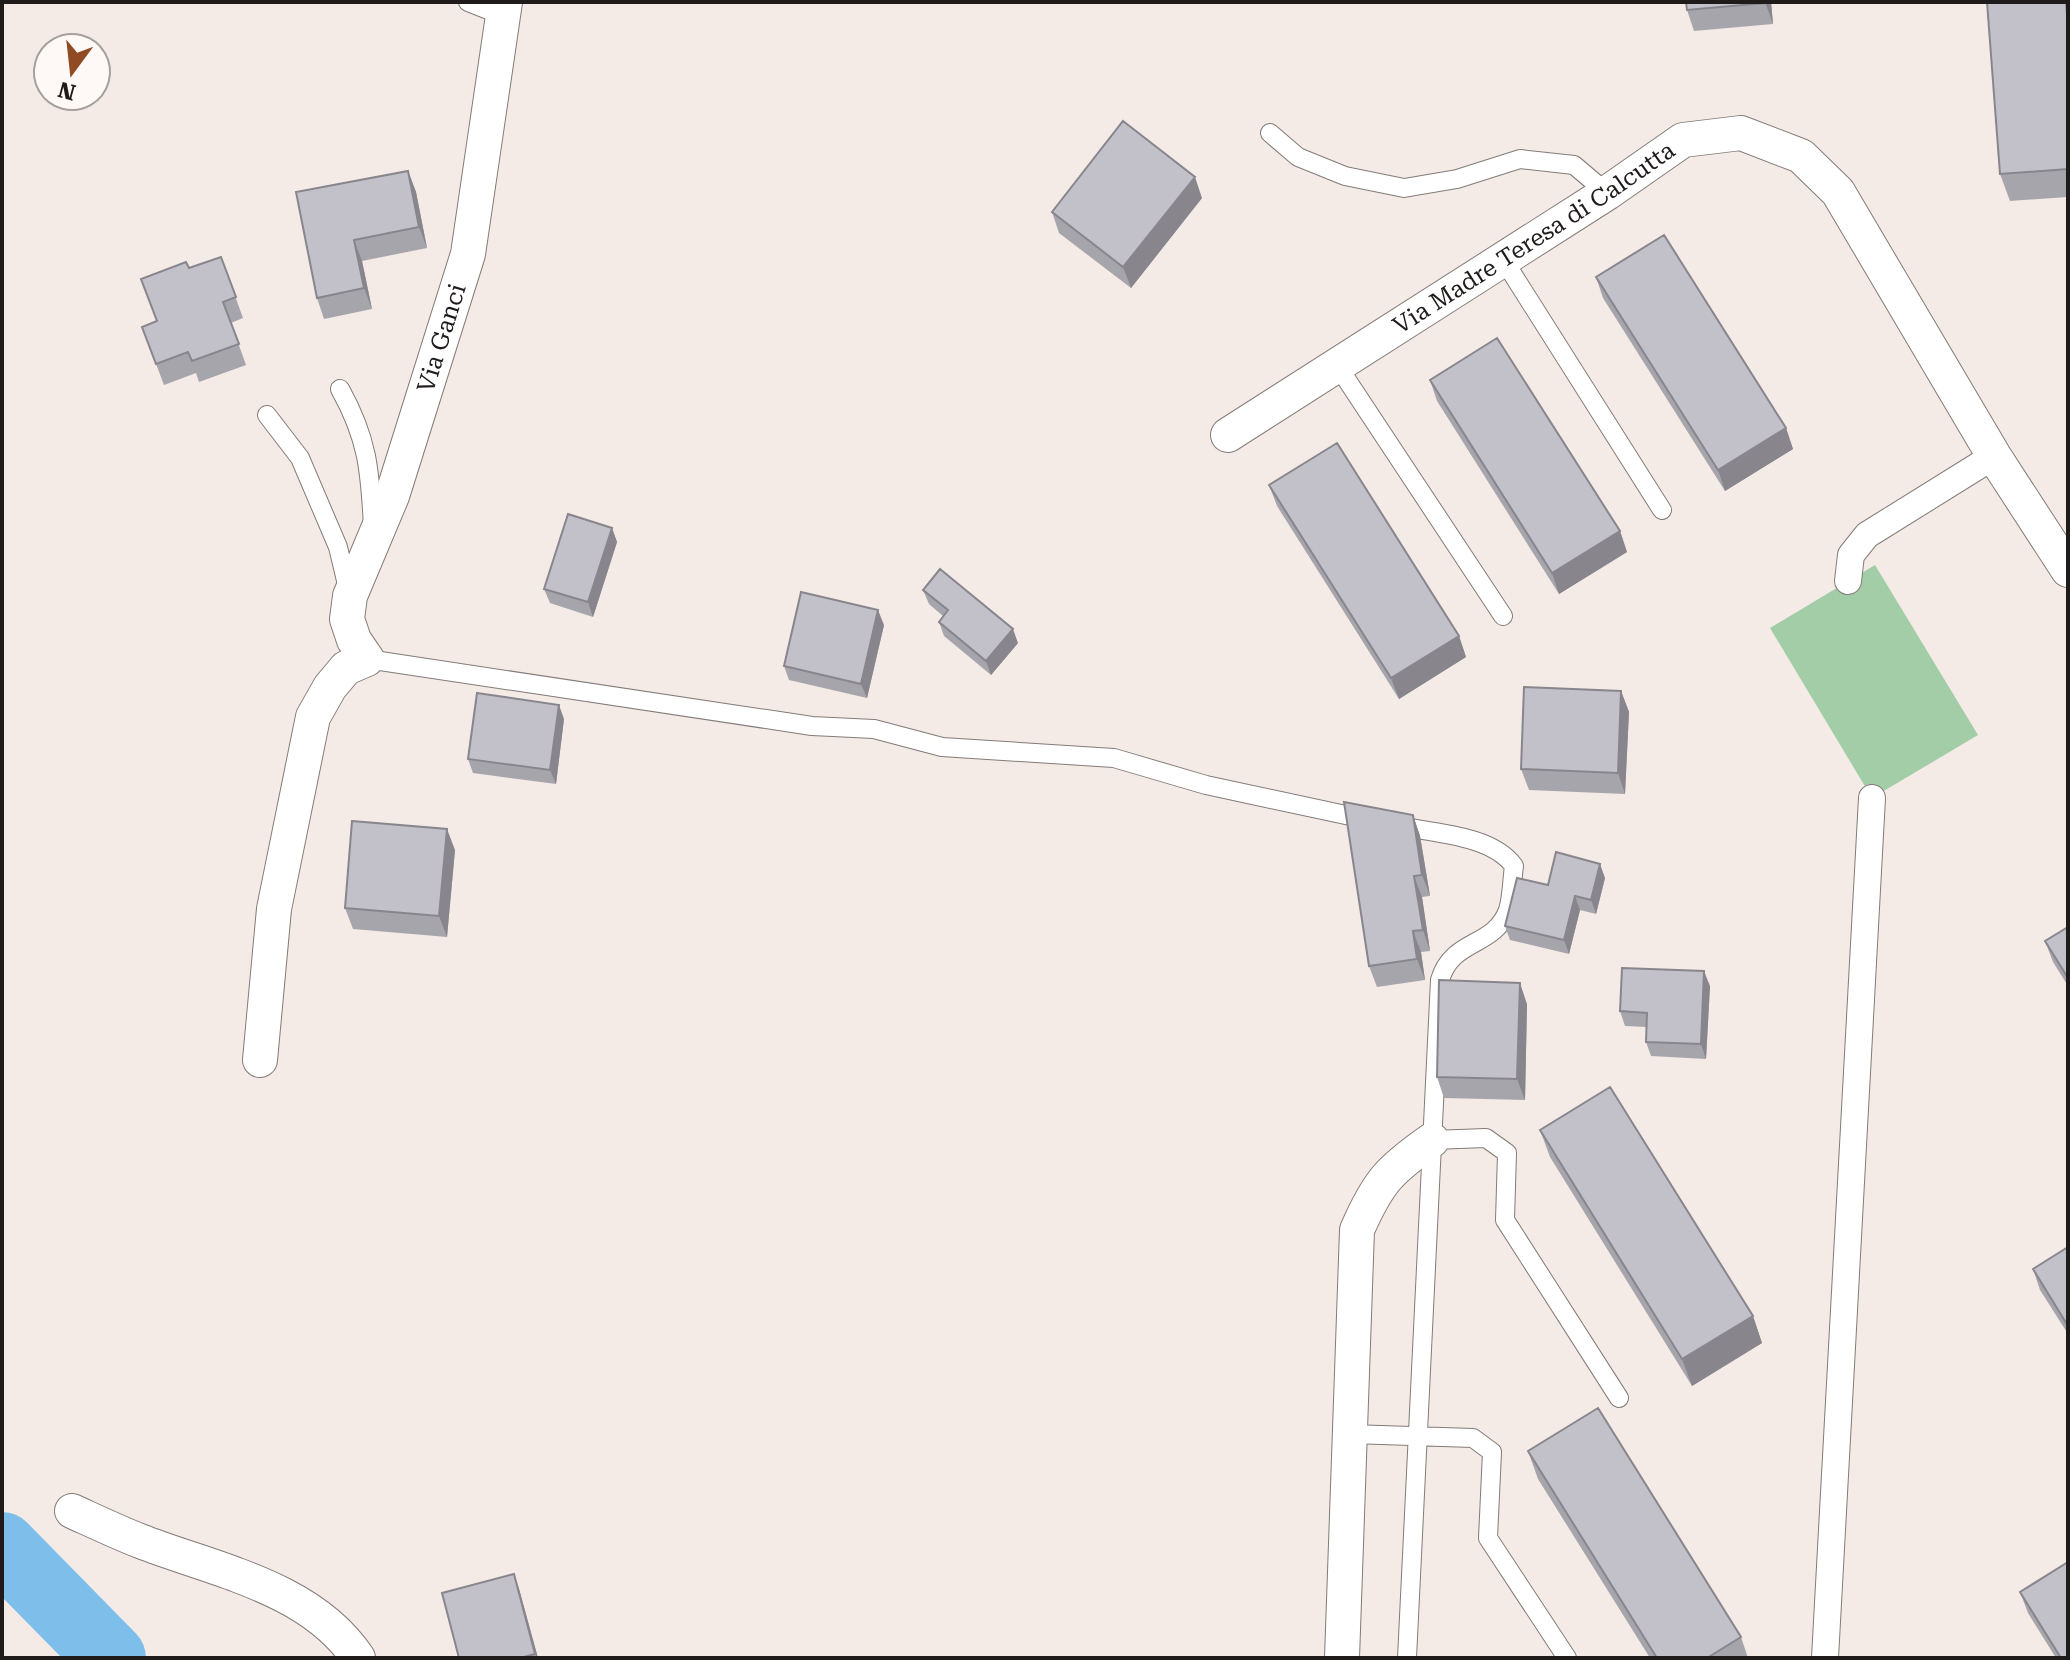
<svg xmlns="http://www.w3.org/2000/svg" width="2070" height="1660" font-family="'Roboto Serif',serif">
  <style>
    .green { fill: #a2cda7 }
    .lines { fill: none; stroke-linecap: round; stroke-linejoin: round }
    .river { stroke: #7ebeeb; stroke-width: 70 }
    .service-casing { stroke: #837b77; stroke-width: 20 }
    .pedestrian-casing { stroke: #837b77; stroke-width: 28 }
    .minor-casing { stroke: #837b77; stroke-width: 36 }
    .service { stroke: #fff; stroke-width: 18 }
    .pedestrian { stroke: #fff; stroke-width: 26 }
    .minor { stroke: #fff; stroke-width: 34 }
    .wall { fill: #a7a5ac }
    .shaded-wall { fill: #88868c }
    .building { fill: #c2c0c8; stroke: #88868c; stroke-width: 2 }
    .labels { text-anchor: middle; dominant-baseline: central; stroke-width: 7; stroke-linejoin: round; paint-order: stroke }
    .street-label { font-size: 24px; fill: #1f1b1a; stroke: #fef9f6 }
  </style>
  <rect width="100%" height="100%" fill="#f4ebe7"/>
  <path class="green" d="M 1875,565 L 1978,735 L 1872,798 L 1770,628 Z"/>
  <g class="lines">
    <path class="river" d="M 2,1547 L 111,1658"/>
    <g class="service-casing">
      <path id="service" d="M 468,2 L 503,16
        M 1270,133 L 1298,157 L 1345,176 L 1404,188 L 1457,179 L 1520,159 L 1574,165 L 1607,193
        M 1503,259 L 1662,510
        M 1337,365 L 1503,616
        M 340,389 C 368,439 370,471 373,526
        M 267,415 L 300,458 L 338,547 L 348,589
        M 367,659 L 812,726 L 874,729 L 942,747 L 1114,758 L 1206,785 L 1369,820
        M 1394,825 C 1430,833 1491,834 1514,866 C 1512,880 1512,897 1508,910 C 1494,948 1452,938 1440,980 L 1407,1658
        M 1432,1140 L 1486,1138 L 1507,1153 L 1505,1220 L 1619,1398
        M 1350,1434 L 1473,1438 L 1492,1452 L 1488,1538 L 1567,1658"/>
    </g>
    <g class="pedestrian-casing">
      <path id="pedestrian" d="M 1848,581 L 1851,555 L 1867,535 L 1994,456
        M 1825,1658 L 1872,798"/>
    </g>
    <g class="minor-casing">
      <g id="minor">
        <path id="s1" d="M 1228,435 L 1607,193 L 1683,140 L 1741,133 L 1801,156 L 1838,192 L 1994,456 L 2068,570"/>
        <path id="s2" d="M 260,1060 L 274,909 L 313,717 L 330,687 L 346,668 L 367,659 L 354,640 L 347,619 L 350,596 L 392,496 L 468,254 L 505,2"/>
        <path d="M 72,1511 C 94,1521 117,1532 140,1541 C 214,1570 311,1587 358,1658"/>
        <path d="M 1342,1658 L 1357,1230 C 1378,1182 1389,1170 1432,1140"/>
      </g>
    </g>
    <use href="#service" class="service"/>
    <use href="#pedestrian" class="pedestrian"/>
    <use href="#minor" class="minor"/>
  </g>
  <path class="wall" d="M 1686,2 L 1771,2 L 1773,24 L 1694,31 L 1687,10 Z
    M 2068,2 L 2068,197 L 2010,201 L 2000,174 Z
    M 408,171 L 416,192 L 427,248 L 362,261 L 372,309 L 324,319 L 317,298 L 296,192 Z
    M 1202,198 L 1131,288 L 1059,233 L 1052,212 Z
    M 221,257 L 243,318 L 231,323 L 246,365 L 199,382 L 196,373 L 164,385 L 142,327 L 156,321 Z
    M 1596,277 L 1786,428 L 1793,449 L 1725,491 L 1603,298 Z
    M 1430,380 L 1620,531 L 1627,552 L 1559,594 L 1437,401 Z
    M 1269,485 L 1459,636 L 1466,657 L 1399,699 L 1277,506 Z
    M 612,528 L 617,542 L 593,617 L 550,603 L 544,589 Z
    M 923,590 L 1018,643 L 991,675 L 944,636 L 939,622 L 943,616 L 929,604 Z
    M 884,625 L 867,698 L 789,680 L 784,666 Z
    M 1621,691 L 1629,712 L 1625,794 L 1529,790 L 1521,769 Z
    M 564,719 L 556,784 L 473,773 L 468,759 Z
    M 1413,815 L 1420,836 L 1430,896 L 1422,897 L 1430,951 L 1421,952 L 1425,980 L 1377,987 L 1369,966 Z
    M 455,850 L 447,937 L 353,929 L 345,908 Z
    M 1605,878 L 1596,914 L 1580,910 L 1569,954 L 1510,940 L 1505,926 L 1548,885 Z
    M 2068,927 L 2068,986 L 2053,962 L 2045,941 Z
    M 1710,986 L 1706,1059 L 1651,1056 L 1646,1042 L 1647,1027 L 1625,1026 L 1620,1011 Z
    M 1527,1004 L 1525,1100 L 1444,1098 L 1437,1077 Z
    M 1540,1130 L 1753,1316 L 1762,1343 L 1692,1386 L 1550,1157 Z
    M 2068,1247 L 2068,1334 L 2040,1290 L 2033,1269 Z
    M 1528,1451 L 1741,1637 L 1748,1658 L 1650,1658 L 1538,1479 Z
    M 519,1589 L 538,1658 L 459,1658 Z
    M 2020,1592 L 2068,1658 L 2056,1658 L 2028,1613 Z"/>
  <path class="shaded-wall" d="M 1765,2 L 1771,2 L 1773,24 Z
    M 408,171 L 416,192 L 427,248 L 419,227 Z
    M 1195,177 L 1202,198 L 1131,288 L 1123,267 Z
    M 354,240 L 362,261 L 372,309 L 364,288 Z
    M 1786,428 L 1793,449 L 1725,491 L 1718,470 Z
    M 612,528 L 617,542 L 593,617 L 588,602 Z
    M 1620,531 L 1627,552 L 1559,594 L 1552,573 Z
    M 878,610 L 884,625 L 867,698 L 861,684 Z
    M 1013,629 L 1018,643 L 991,675 L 986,661 Z
    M 1459,636 L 1466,657 L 1399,699 L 1391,678 Z
    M 1621,691 L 1629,712 L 1625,794 L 1618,773 Z
    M 559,705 L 564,719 L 556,784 L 550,770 Z
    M 1413,815 L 1420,836 L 1430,896 L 1422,875 Z
    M 447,829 L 455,850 L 447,937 L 439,916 Z
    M 1600,864 L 1605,878 L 1596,914 L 1591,900 Z
    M 1414,876 L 1422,897 L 1430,951 L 1423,930 Z
    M 1575,896 L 1580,910 L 1569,954 L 1564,940 Z
    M 1413,931 L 1421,952 L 1425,980 L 1417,959 Z
    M 1704,971 L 1710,986 L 1706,1059 L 1701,1044 Z
    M 1520,983 L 1527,1004 L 1525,1100 L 1517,1079 Z
    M 1753,1316 L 1762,1343 L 1692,1386 L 1682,1359 Z
    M 514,1574 L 519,1589 L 538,1658 L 537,1658 Z"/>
  <path class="building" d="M 1686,2 L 1765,2 L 1765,3 L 1687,10 Z
    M 1987,2 L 2066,2 L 2068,28 L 2068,169 L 2000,174 Z
    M 1123,121 L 1195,177 L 1123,267 L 1052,212 Z
    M 408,171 L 419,227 L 354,240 L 364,288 L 317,298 L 296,192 Z
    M 1664,235 L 1786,428 L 1718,470 L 1596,277 Z
    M 221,257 L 236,297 L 223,302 L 239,344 L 192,361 L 188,352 L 156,364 L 142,327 L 157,321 L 141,279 L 186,262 L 189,268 Z
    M 1497,338 L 1620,531 L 1552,573 L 1430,380 Z
    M 1337,443 L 1459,636 L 1391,678 L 1269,485 Z
    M 568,514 L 612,528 L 588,602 L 544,589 Z
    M 940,569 L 1013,629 L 986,661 L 939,622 L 948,610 L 923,590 Z
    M 801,592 L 878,610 L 861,684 L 784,666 Z
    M 1524,687 L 1621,691 L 1618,773 L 1521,769 Z
    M 477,693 L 559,705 L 550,770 L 468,759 Z
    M 1344,802 L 1413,815 L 1422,875 L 1414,876 L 1423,930 L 1413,931 L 1417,959 L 1369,966 Z
    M 352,821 L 447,829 L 439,916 L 345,908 Z
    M 1556,852 L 1600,864 L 1591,900 L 1575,896 L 1564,940 L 1505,926 L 1517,878 L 1548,885 Z
    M 2068,927 L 2068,978 L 2045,941 Z
    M 1622,968 L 1704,971 L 1701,1044 L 1646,1042 L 1647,1013 L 1620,1011 Z
    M 1439,980 L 1520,983 L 1517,1079 L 1437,1077 Z
    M 1610,1087 L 1753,1316 L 1682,1359 L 1540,1130 Z
    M 2068,1247 L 2068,1326 L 2033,1269 Z
    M 1598,1408 L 1741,1637 L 1707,1658 L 1657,1658 L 1528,1451 Z
    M 2068,1562 L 2068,1658 L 2061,1658 L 2020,1592 Z
    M 514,1574 L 535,1654 L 520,1658 L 459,1658 L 442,1593 Z"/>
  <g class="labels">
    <g class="street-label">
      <text stroke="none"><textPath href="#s1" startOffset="364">Via Madre Teresa di Calcutta</textPath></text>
      <text stroke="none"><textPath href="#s2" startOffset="772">Via Ganci</textPath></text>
    </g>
  </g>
  <rect width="2070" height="1660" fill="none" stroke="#1f1b1a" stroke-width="8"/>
  <g transform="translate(72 72) rotate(195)"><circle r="38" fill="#fef9f6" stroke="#a5a09e" stroke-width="2"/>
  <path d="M0-6L14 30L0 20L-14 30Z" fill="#914b23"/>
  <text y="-12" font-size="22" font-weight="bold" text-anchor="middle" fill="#1f1b1a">N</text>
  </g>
</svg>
